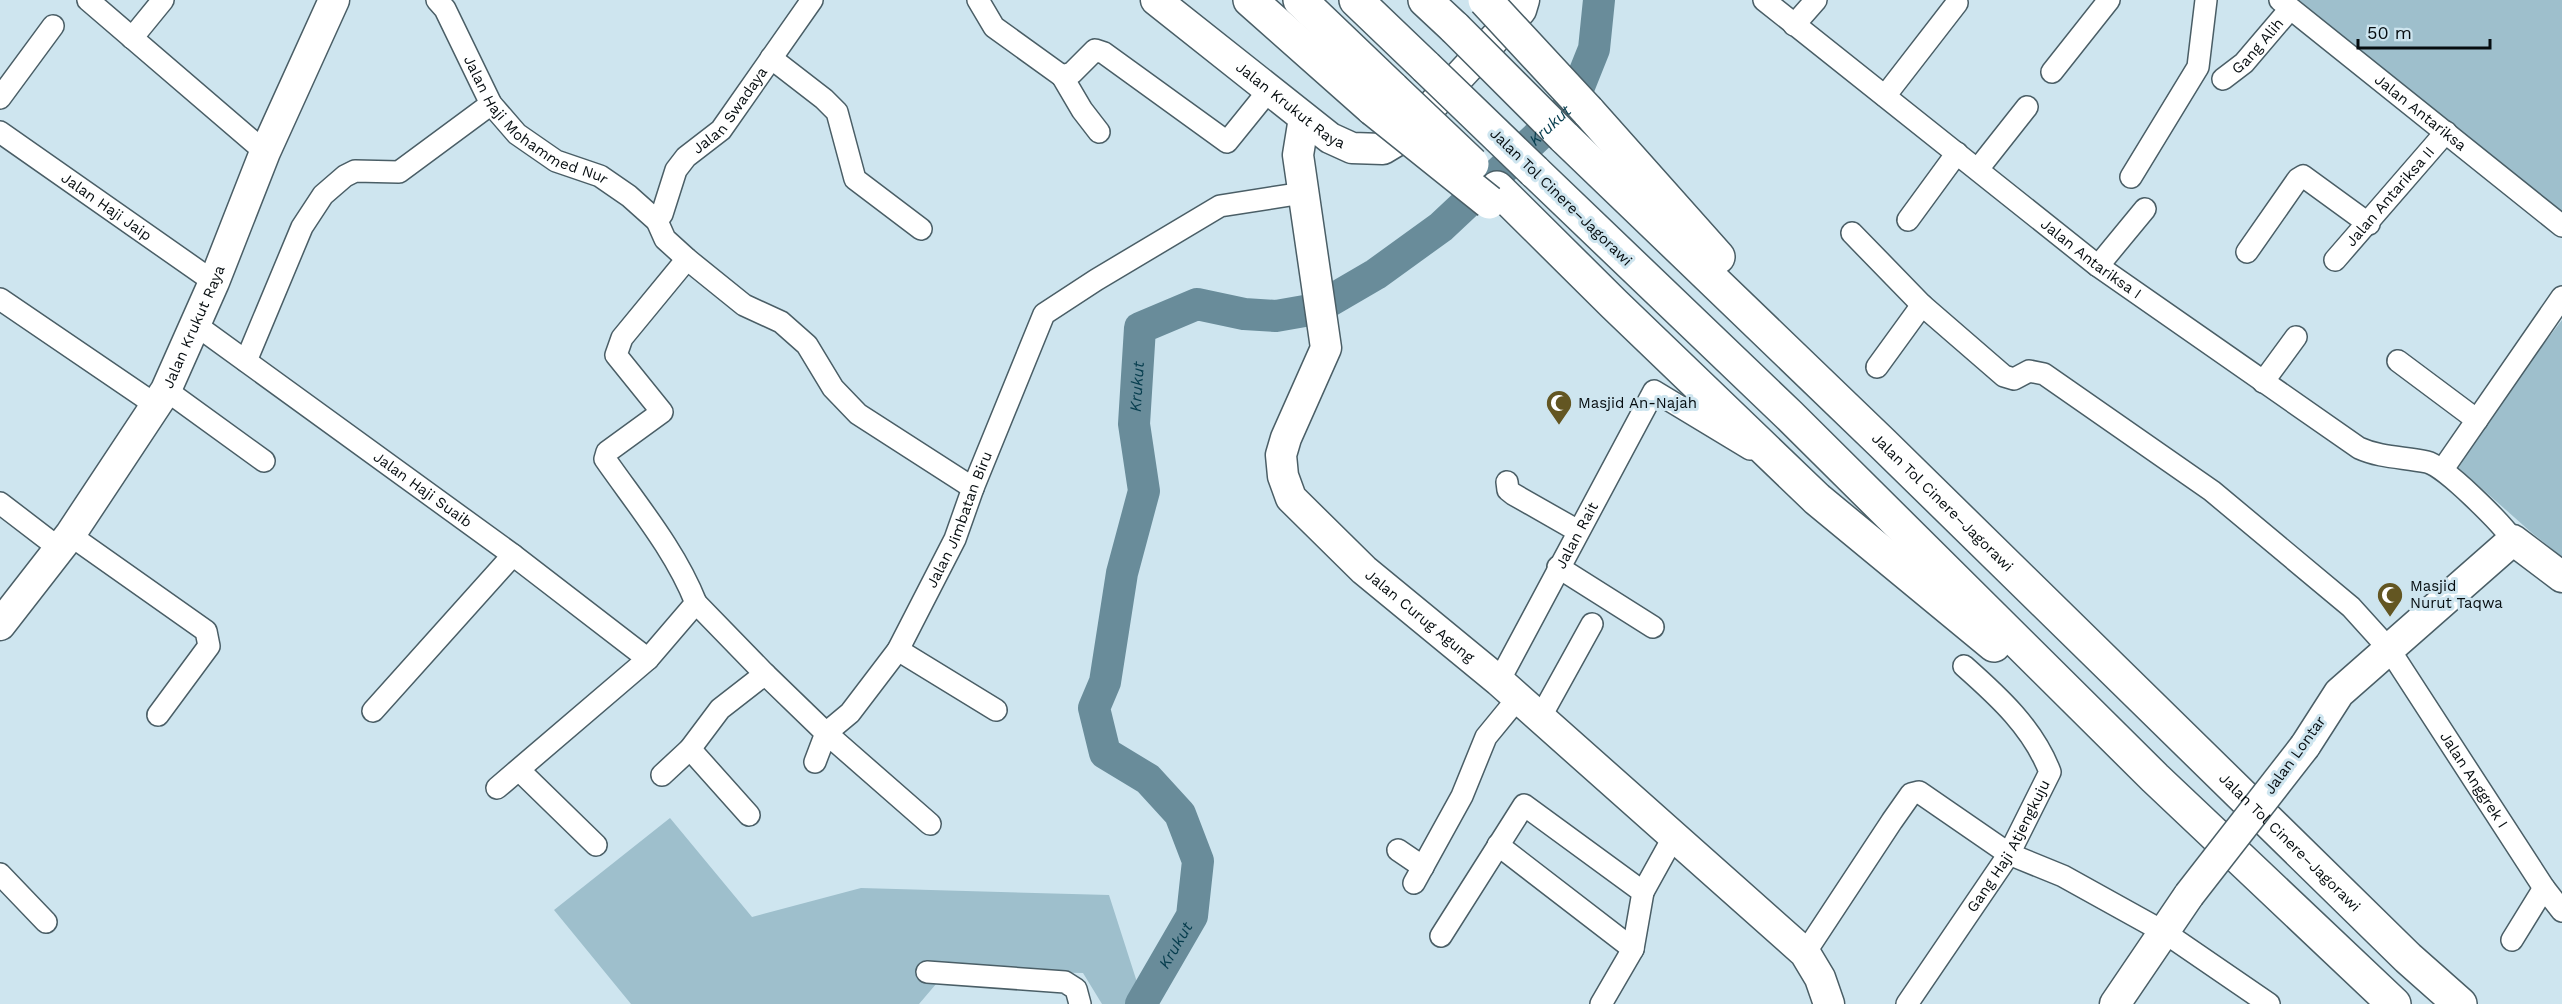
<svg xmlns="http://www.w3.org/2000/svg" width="2562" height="1004" font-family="'Work Sans',sans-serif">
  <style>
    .green { fill: #9ebfcc }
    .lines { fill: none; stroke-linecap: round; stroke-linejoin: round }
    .river { stroke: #698c9a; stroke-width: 32 }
    .street-casing { stroke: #4a5e66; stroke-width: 24 }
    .secondary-casing { stroke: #4a5e66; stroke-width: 33 }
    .highway-casing { stroke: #4a5e66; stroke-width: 36 }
    .street { stroke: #fff; stroke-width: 21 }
    .secondary { stroke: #fff; stroke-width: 30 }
    .highway { stroke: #fff; stroke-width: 33 }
    .secondary-bridge-casing { stroke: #4a5e66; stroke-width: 33; stroke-linecap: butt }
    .highway-bridge-casing { stroke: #4a5e66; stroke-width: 36; stroke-linecap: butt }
    .secondary-bridge { stroke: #fff; stroke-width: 30 }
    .highway-bridge { stroke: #fff; stroke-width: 33 }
    .labels { text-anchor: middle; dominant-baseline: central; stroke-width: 6; stroke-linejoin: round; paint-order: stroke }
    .street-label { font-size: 15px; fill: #060d10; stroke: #cee5ef }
    .poi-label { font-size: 15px; fill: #060d10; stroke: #cee5ef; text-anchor: start }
    .water-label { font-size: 16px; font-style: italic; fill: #053c4d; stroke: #cee5ef }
  </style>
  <rect width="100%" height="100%" fill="#cee5ef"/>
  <path class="green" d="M 2296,0 L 2562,0 L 2562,215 Z
    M 2562,320 L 2562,557 L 2532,533 L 2453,463 Z
    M 670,818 L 752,917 L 861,888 L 1109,895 L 1144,1004 L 1102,1004 L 1083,973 L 948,970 L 919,1004 L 631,1004 L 554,910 Z"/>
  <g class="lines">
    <path class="river" id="s1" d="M 1141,1004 L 1192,916 L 1198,861 L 1180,814 L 1148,779 L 1105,753 L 1094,708 L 1105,682 L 1122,573 L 1144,491 L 1134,424 L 1140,328 L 1197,304 L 1244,314 L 1276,316 L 1316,309 L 1376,274 L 1441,227 L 1572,104 L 1594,49 L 1599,0"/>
    <g class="street-casing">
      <g id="street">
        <path d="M 88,0 L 265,152"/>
        <path id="s2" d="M 437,0 L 445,9 L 491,104 L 517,134 L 556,161 L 600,176 L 629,196 L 657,221 L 665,239 L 687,259 L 744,305 L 781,322 L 807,345 L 833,388 L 858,414 L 973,488"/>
        <path d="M 978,0 L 994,27 L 1062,76 L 1072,73 L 1095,50 L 1104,53 L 1227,142 L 1269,90"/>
        <path id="s3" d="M 1764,0 L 2098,266 L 2359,448 C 2381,458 2404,457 2427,462 C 2445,466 2502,524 2513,540"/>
        <path id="s4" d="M 2280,0 L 2562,226"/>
        <path d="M 1794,25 L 1816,0"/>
        <path d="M 132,38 L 163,0"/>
        <path d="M 771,58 L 824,99 L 837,112 L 855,179 L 921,229"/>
        <path d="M 2052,72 L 2109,0"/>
        <path d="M 1062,76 L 1082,110 L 1099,132"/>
        <path id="s5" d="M 2223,79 L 2244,63 L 2290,9"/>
        <path d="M 1885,96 L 1957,3"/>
        <path d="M 0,98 L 53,26"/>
        <path id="s6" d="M 0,132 L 214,282"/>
        <path d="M 1978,169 L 2027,107"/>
        <path d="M 2131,177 L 2198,67 L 2206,0"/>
        <path d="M 1908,220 L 1957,153"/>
        <path id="s7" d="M 657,221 L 662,214 L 676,170 L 686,157 L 721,130 L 812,0"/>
        <path id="s8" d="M 1852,233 L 1922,305 L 2004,376 L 2014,379 L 2029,371 L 2044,374 L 2212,491 L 2351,607 L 2389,649 L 2544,888 L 2562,911"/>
        <path d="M 2247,252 L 2298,179 L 2303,176 L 2369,224"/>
        <path d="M 687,259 L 622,338 L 616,355 L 662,412 L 607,452 L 605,459 C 637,505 675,550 696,603"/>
        <path id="s9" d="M 2335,260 L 2446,132"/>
        <path d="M 2098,266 L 2145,209"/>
        <path d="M 0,299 L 144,397 L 155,408"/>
        <path id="s10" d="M 196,325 L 513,555 L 648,659"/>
        <path d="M 246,361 L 302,227 L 323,195 L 345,176 L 355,171 L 399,172 L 491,104"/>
        <path d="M 2398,361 L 2477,420"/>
        <path d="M 1877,367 L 1922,305"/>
        <path d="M 2263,382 L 2296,337"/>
        <path d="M 166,390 L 264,461"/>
        <path d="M 2443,469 L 2562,297"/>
        <path d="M 1507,482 L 1508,490 L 1513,494 L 1578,531"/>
        <path d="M 0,503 L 60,549"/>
        <path d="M 70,535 L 206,631 L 209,646 L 158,715"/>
        <path d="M 1558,567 L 1653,627"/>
        <path d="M 898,650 L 996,710"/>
        <path id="s11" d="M 1499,681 L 1654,391 L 1750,449"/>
        <path d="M 373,711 L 513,555"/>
        <path d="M 1540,718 L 1592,624"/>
        <path d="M 690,749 L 749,815"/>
        <path d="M 815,762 L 826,733 L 930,824"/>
        <path d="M 519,770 L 596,845"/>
        <path d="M 662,775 L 690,749 L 720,709 L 765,674"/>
        <path id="s12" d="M 497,788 L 648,659 L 696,603 L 765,674 L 826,733 L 850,713 L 898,650 L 955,539 L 973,488 L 1044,314 L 1096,280 L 1220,206 L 1303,193"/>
        <path d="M 1498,845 L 1633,949"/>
        <path d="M 1398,850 L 1423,867"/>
        <path d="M 0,874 L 46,922"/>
        <path d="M 1414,883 L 1462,796 L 1486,737 L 1518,698"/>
        <path d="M 1643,892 L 1674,836"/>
        <path d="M 1441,936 L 1524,805 L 1643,892 L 1633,949 L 1601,1004"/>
        <path d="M 2512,940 L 2544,888"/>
        <path d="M 1805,953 L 1892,821 L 1911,794 L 1919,792 L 2009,854 L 2063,876 L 2164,932 L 2269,1004"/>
        <path d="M 927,972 L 1065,982 L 1076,989 L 1080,1004"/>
        <path id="s13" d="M 1907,1004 L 2009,854 L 2050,772 C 2033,728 1999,697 1964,666"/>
      </g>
    </g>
    <g class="secondary-casing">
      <g id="secondary">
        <path id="s14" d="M 1156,0 L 1330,138 L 1352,148 L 1383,149 L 1403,137 L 1521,10 L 1524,0"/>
        <path id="s15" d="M 1304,118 L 1298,155 L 1326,348 L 1286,438 L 1281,455 L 1283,476 L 1291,498 L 1364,570 L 1499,681 L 1805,953 L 1820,978 L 1829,1004"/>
        <path id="s16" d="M 0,625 L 70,535 L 166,390 L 214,282 L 265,152 L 334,0"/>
        <path d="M 2305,746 L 2339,693 L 2513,540 L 2562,577"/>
        <path d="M 2115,1004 L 2189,895"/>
      </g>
    </g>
    <g class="highway-casing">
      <g id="highway">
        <path d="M 1250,0 L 1373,109"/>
        <path d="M 1300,0 L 1393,89"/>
        <path d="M 1356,0 L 1426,67"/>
        <path d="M 1425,0 L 1455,28"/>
        <path d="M 1588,111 L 1718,257"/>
        <path id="s17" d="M 1564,137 L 1882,443 L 2408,958 L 2460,1004"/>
        <path d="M 1534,171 L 1789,415 L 2155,778 L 2394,1004"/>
        <path d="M 1497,188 L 1614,304 L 1817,499 L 1994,645"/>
      </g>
    </g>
    <use href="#street" class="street"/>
    <use href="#secondary" class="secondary"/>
    <use href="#highway" class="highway"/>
    <g class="secondary-bridge-casing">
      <path id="secondary-bridge" d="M 2189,895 L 2305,746"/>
    </g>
    <g class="highway-bridge-casing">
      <path id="highway-bridge" d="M 1485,0 L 1588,111
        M 1455,28 L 1564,137
        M 1426,67 L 1534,171
        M 1393,89 L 1472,164
        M 1373,109 L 1489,202"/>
    </g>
    <use href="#secondary-bridge" class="secondary-bridge"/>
    <use href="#highway-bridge" class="highway-bridge"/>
  </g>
  <defs>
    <g id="mosque-pin" transform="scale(1.35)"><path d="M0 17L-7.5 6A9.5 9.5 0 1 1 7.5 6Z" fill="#635622" stroke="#cee5ef"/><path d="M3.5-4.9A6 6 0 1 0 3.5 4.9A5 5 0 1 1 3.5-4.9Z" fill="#fff"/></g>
  </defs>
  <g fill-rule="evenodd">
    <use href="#mosque-pin" x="1559" y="403"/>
    <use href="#mosque-pin" x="2390" y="595"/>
  </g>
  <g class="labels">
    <g class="street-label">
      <text stroke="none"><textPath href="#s5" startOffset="48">Gang Alih</textPath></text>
      <text stroke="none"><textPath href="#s14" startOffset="171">Jalan Krukut Raya</textPath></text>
      <text stroke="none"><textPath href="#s7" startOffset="136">Jalan Swadaya</textPath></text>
      <text stroke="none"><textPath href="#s4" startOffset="180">Jalan Antariksa</textPath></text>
      <text stroke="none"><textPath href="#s2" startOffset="162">Jalan Haji Mohammed Nur</textPath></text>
      <text transform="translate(1561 197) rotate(44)">Jalan Tol Cinere–Jagorawi</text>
      <text stroke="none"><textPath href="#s9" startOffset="84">Jalan Antariksa II</textPath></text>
      <text stroke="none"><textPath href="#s6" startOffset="130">Jalan Haji Jaip</textPath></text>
      <text stroke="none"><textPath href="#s3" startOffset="417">Jalan Antariksa I</textPath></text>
      <text stroke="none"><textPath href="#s16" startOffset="357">Jalan Krukut Raya</textPath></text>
      <text stroke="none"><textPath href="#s10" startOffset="280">Jalan Haji Suaib</textPath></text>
      <text stroke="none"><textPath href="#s17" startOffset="526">Jalan Tol Cinere–Jagorawi</textPath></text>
      <text stroke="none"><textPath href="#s12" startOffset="711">Jalan Jimbatan Biru</textPath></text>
      <text stroke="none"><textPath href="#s11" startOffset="165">Jalan Rait</textPath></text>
      <text stroke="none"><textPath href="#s15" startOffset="568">Jalan Curug Agung</textPath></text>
      <text transform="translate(2295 755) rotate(-54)">Jalan Lontar</text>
      <text stroke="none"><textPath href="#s8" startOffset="850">Jalan Anggrek I</textPath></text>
      <text stroke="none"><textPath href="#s17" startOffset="1012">Jalan Tol Cinere–Jagorawi</textPath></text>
      <text stroke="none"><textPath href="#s13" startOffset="188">Gang Haji Atjengkuju</textPath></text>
    </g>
    <g class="poi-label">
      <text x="1578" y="403">Masjid An-Najah</text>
      <text x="2410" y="586">Masjid<tspan x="2410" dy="17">Nurut Taqwa</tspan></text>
    </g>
    <g class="water-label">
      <text stroke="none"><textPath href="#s1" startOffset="1220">Krukut</textPath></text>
      <text stroke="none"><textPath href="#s1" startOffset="680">Krukut</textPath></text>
      <text stroke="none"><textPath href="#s1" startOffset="68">Krukut</textPath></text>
    </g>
  </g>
  <path d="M2358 39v9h132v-9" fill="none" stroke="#060d10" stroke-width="3"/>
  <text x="2367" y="39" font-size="18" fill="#060d10" stroke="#cee5ef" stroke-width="4.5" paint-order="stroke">50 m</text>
</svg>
